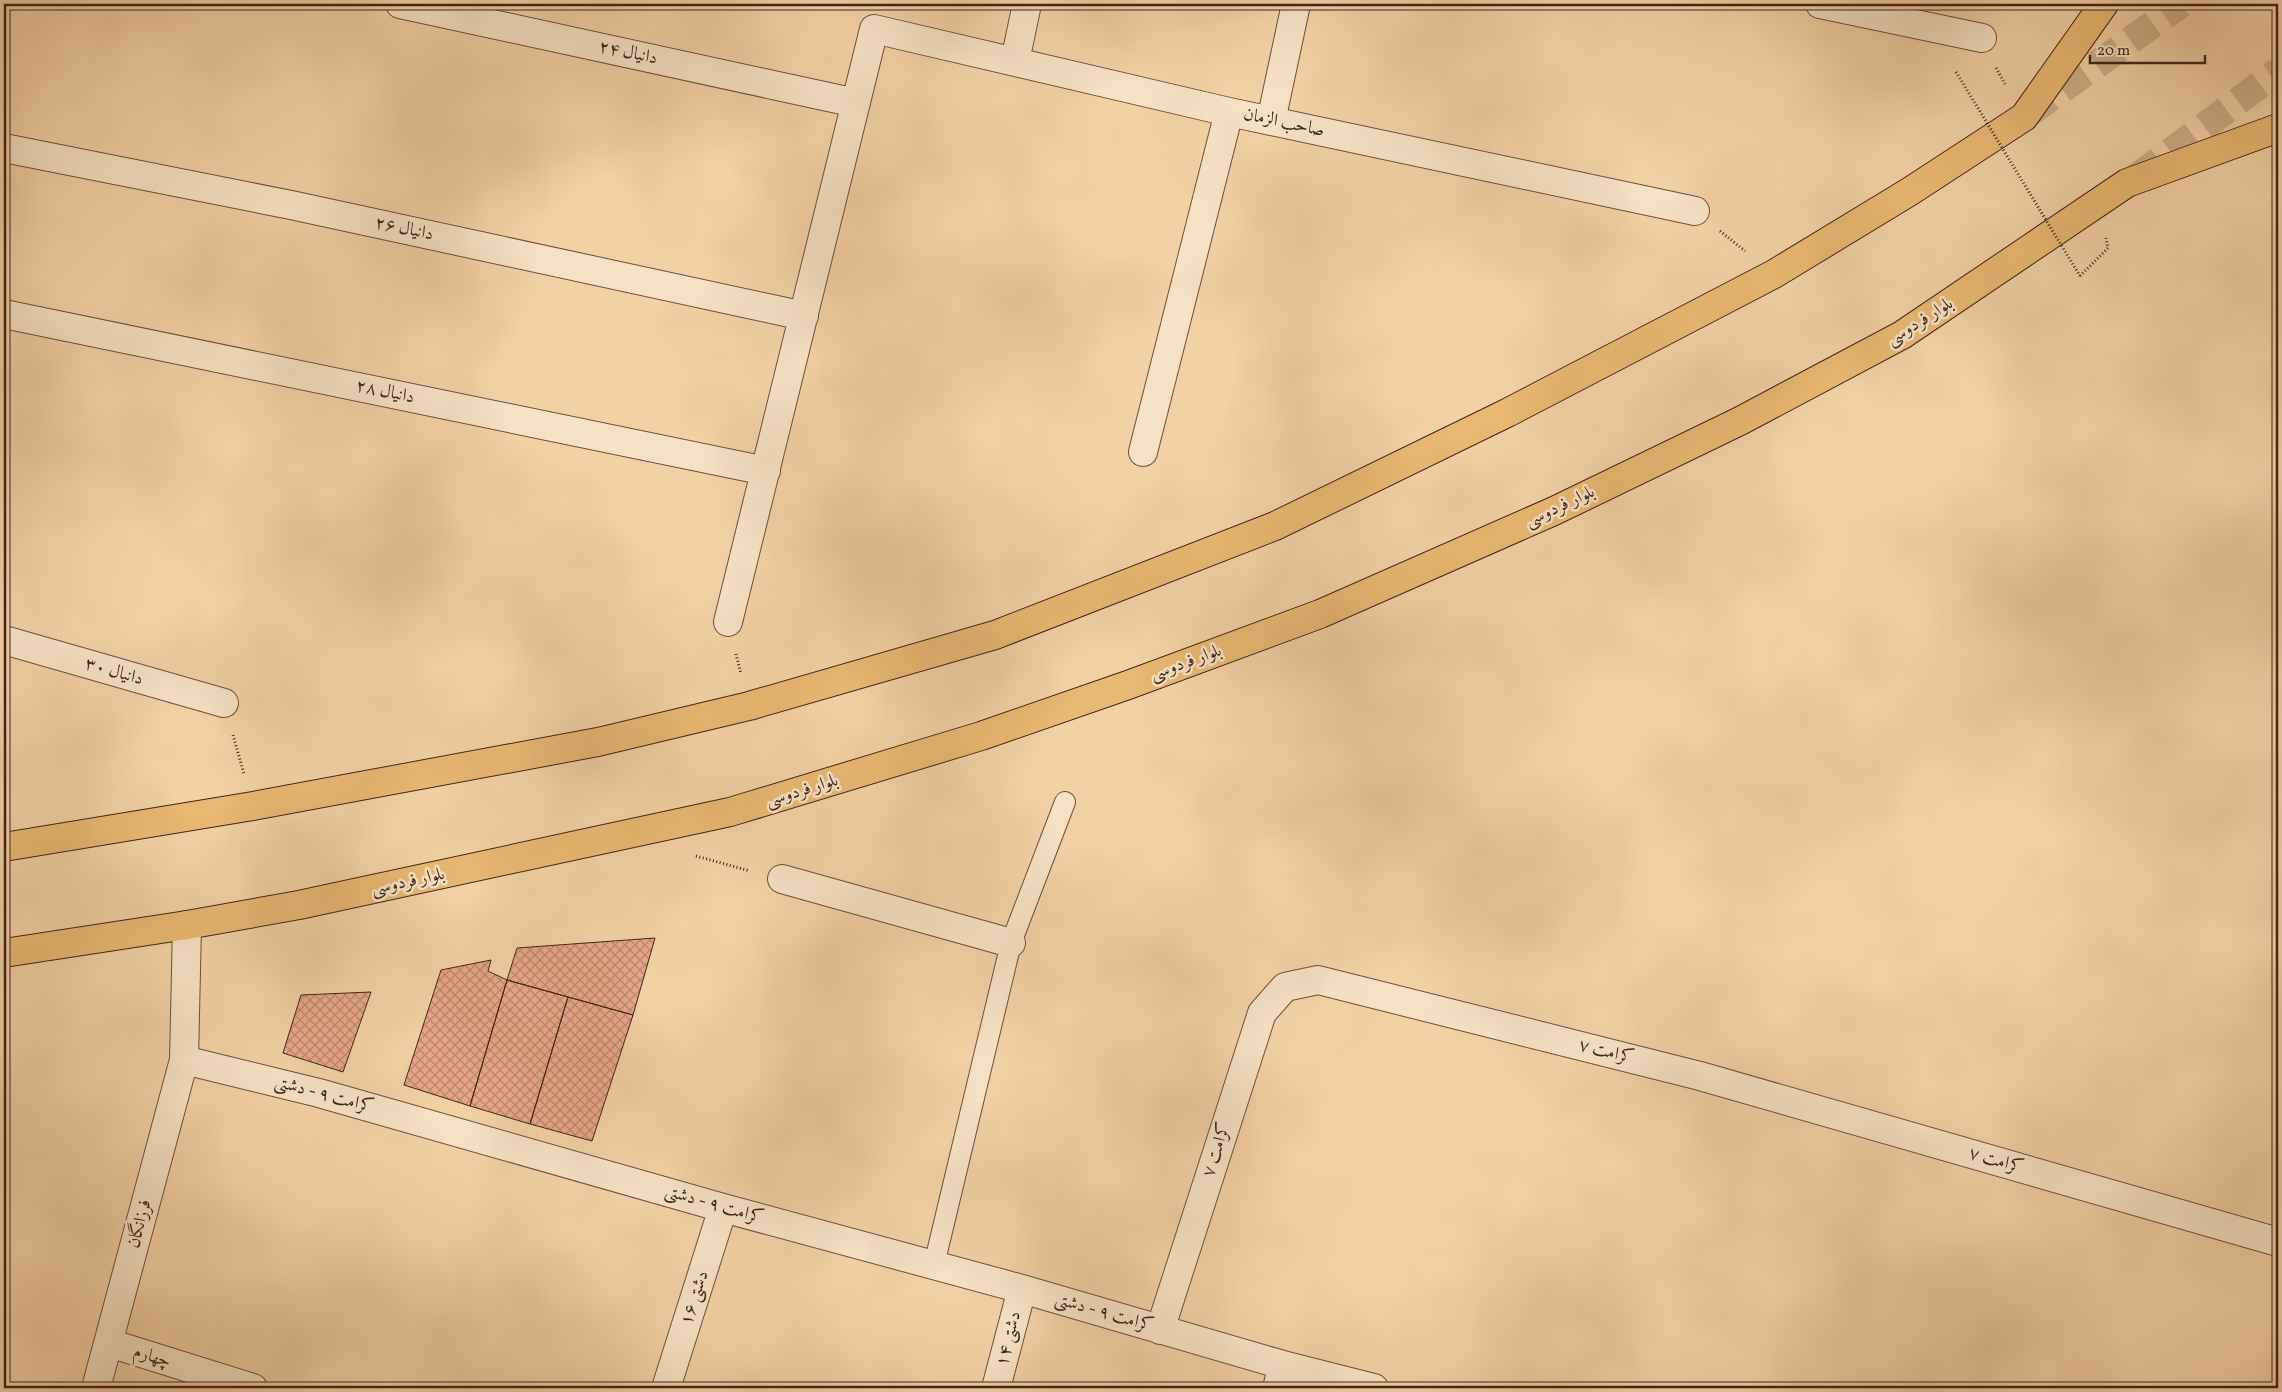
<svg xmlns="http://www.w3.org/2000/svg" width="2282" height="1392" font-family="Vollkorn,Amiri,serif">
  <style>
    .building { fill: url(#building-cross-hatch); stroke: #40241a }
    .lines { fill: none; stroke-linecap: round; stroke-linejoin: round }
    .primary-tunnel { stroke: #ceae89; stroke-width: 28; stroke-dasharray: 28 14; stroke-linecap: butt }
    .service-casing { stroke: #6c4f3d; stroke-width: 22 }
    .minor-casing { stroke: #6c4f3d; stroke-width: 30 }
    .primary-casing { stroke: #40241a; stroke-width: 30 }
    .path { stroke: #40241a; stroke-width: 3; stroke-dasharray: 1 2.5; stroke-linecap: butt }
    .service { stroke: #f7e1c4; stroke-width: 20 }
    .minor { stroke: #f7e1c4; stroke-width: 28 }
    .primary { stroke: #e9b872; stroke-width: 28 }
    .path-bridge { stroke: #40241a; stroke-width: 3; stroke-dasharray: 1 2.5; stroke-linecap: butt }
    .labels { text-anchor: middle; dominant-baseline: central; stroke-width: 5; stroke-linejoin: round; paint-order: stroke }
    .street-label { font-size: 18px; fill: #40241a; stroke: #f7e1c4 }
  </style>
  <defs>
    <pattern id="building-cross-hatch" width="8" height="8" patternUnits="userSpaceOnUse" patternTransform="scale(1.25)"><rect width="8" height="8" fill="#e9a789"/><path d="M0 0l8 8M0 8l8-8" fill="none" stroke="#be886f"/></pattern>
  </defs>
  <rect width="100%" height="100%" fill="#f2d1a5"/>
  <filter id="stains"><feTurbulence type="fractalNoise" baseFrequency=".004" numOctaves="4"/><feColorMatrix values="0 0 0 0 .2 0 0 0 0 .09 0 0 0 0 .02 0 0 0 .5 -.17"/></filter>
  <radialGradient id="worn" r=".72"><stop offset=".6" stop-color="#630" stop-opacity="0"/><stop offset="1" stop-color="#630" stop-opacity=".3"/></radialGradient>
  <path class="building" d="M 655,938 L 633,1015 L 507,980 L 517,948 Z
    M 491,960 L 488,971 L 507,980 L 470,1106 L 404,1085 L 441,970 Z
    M 507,980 L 568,997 L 530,1124 L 470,1106 Z
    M 371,992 L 343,1072 L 283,1053 L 301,995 Z
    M 568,997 L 633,1015 L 592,1141 L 530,1124 Z"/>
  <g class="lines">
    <path class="primary-tunnel" d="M 2028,114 L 2181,4
      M 2137,177 L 2278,71"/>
    <g class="service-casing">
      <path id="service" d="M 934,1265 L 1011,943 L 1065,802"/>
    </g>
    <g class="minor-casing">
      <path id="minor" d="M 400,4 L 856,103
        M 1820,4 L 1982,38
        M 1015,61 L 1027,4
        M 1271,121 L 1296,4
        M 4,148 L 291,205 L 804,316
        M 4,314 L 766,471
        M 1143,452 L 1229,112
        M 728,622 L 874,29 L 1229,112 L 1695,211
        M 4,640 L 224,703
        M 782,879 L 1011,943
        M 187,925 L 184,1060 L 319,1093 L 723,1208 L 1022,1289 L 1283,1365 L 1374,1388
        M 1160,1330 L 1262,1013 L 1285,987 L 1318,980 L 1700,1076 L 2278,1242
        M 109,1343 L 253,1388
        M 96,1388 L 184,1060
        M 666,1388 L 723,1208
        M 996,1388 L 1022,1289
        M 1277,1388 L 1283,1365"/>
    </g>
    <g class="primary-casing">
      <path id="primary" d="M 4,847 L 253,806 L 598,742 L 749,706 L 995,635 L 1275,526 L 1507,413 L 1774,274 L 1909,192 L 2024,117 L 2104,4
        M 4,953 L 187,925 L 299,905 L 730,812 L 981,736 L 1128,685 L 1320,614 L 1554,511 L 1740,421 L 1902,335 L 2127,183 L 2278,128"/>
    </g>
    <path class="path" d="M 1996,68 L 2005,84
      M 1720,231 L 1745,251
      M 2080,276 L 2108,248 L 2106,238
      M 736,654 L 741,674
      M 233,735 L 244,774
      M 696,856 L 750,871"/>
    <use href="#service" class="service"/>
    <use href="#minor" class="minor"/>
    <use href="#primary" class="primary"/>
    <path class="path-bridge" d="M 1956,72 L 2080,276"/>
  </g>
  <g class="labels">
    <g class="street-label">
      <text transform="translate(628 53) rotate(12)">دانیال ۲۴</text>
      <text transform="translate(1284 123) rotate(12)">صاحب الزمان</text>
      <text transform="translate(404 229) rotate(12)">دانیال ۲۶</text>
      <text transform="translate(1920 322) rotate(-32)">بلوار فردوسی</text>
      <text transform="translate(385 392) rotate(12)">دانیال ۲۸</text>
      <text transform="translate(1560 507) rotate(-25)">بلوار فردوسی</text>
      <text transform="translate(1186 663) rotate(-20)">بلوار فردوسی</text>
      <text transform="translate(114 672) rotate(16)">دانیال ۳۰</text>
      <text transform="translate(802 791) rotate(-17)">بلوار فردوسی</text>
      <text transform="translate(408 882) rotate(-12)">بلوار فردوسی</text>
      <text transform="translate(1606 1052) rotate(14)">کرامت ۷</text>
      <text transform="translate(324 1095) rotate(15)">کرامت ۹ - دشتی</text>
      <text transform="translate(1217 1150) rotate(-72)">کرامت ۷</text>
      <text transform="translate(1996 1161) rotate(16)">کرامت ۷</text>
      <text transform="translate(714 1205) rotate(16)">کرامت ۹ - دشتی</text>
      <text transform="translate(140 1224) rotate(-75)">فرزانگان</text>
      <text transform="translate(695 1298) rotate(-72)">دشتی ۱۶</text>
      <text transform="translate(1104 1313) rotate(16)">کرامت ۹ - دشتی</text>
      <text transform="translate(1009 1339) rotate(-76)">دشتی ۱۴</text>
      <text transform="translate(152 1357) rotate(17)">چهارم</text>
    </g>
  </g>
  <rect width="2282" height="1392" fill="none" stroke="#f2d1a5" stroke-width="20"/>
  <rect x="5" y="5" width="2272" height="1382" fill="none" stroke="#40241a" stroke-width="2.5"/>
  <rect x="10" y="10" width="2262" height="1372" fill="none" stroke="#40241a"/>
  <path d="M2090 55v8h115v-8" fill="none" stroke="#40241a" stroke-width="2.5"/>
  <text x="2097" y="55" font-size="15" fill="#40241a" stroke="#f7e1c4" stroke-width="4" paint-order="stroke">20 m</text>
  <rect width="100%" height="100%" filter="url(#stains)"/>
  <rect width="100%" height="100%" fill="url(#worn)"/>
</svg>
